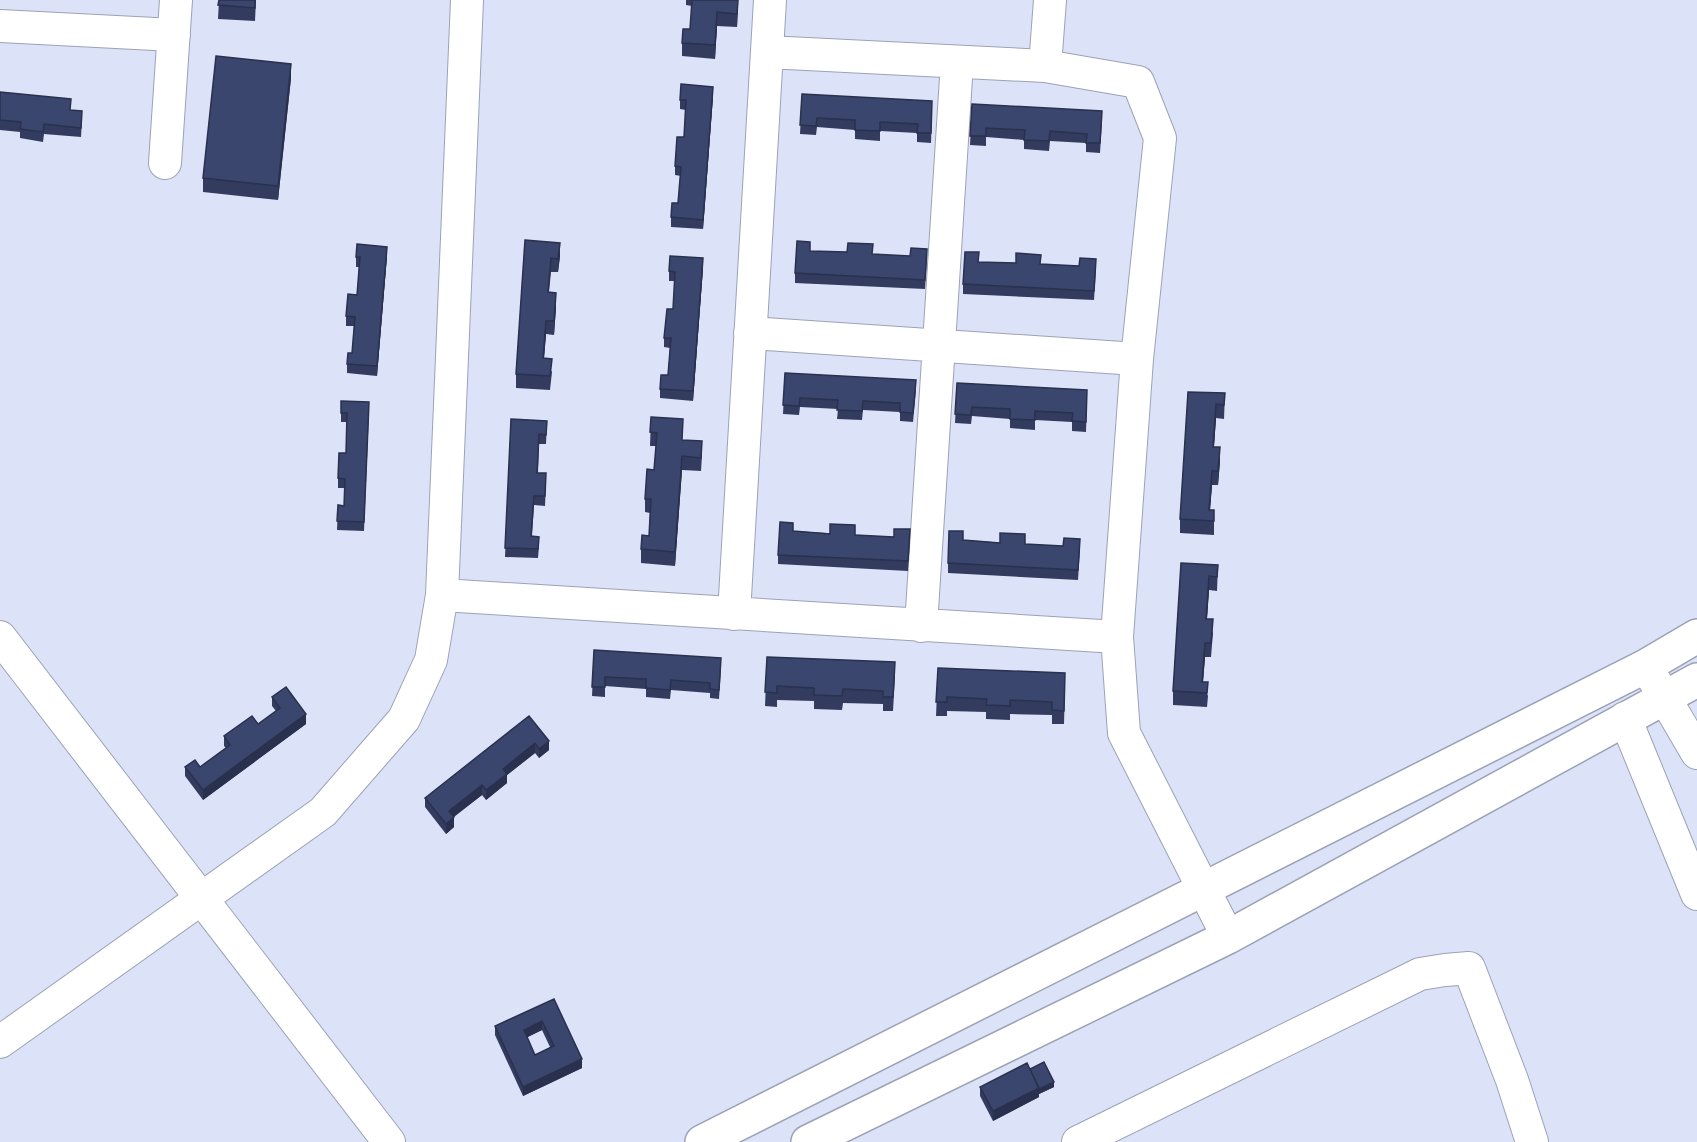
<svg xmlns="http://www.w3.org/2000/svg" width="1697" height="1142" font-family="'Fira Sans',sans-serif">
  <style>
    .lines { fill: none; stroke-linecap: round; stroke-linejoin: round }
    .minor-casing { stroke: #9ca2b6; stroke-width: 34 }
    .major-casing { stroke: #9ca2b6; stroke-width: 36 }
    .minor { stroke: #fff; stroke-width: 32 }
    .major { stroke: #fff; stroke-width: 33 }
    .wall { fill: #333c5f; fill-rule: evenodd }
    .shaded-wall { fill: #29314e }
    .building { fill: #3b466f; stroke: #29314e; stroke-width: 1.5; fill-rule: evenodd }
  </style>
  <rect width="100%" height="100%" fill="#dce3f8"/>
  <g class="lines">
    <g class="minor-casing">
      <path id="minor" d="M 0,26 L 174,35
        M 767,52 L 1045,66 L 1138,82 L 1160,138 L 1137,359 L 1117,637 L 1124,733 L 1228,937
        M 1045,66 L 1050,0
        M 165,163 L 176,0
        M 750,333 L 1137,359
        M 442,595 L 1117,637
        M 734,614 L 770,0
        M 921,626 L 957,62
        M 0,637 L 389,1142
        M 1646,666 L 1697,753
        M 1625,718 L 1697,894
        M 0,1042 L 323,812 L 404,719 L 431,660 L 442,595 L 467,0
        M 1078,1142 L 1420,974 L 1445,970 L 1469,968 L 1512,1080 L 1532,1142"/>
    </g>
    <g class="major-casing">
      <path id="major" d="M 702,1142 L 1646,666 L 1697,636
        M 808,1142 L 1228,937 L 1697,680"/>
    </g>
    <use href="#minor" class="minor"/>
    <use href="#major" class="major"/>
  </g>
  <path class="wall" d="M 219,0 L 256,0 L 255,21 L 218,19 Z
    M 686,0 L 738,0 L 737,27 L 717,26 L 715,59 L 682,56 L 682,43 L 690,29 L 692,6 L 686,5 Z
    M 291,78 L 278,200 L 203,192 L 203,178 Z
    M 0,92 L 71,110 L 82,120 L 81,137 L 44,134 L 43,142 L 20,138 L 20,132 L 0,130 Z
    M 802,94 L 932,110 L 931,143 L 917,142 L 917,133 L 880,131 L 880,141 L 855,139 L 855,130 L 817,127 L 816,135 L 800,134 Z
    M 713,96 L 703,229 L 671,227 L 671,217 L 678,203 L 681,176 L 675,175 L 675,166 L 684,137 L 686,110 L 680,109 L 680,100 Z
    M 972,104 L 1102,120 L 1100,153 L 1086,152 L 1086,143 L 1050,141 L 1049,151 L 1024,149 L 1024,140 L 986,137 L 986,146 L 970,145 Z
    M 525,240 L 560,256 L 558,272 L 551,272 L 549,292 L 556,307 L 554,335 L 546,334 L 544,358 L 552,372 L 550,390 L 516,388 L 516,374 Z
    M 810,251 L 872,254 L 927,258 L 925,289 L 795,283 L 795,273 Z
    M 387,256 L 377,376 L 347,373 L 347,364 L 352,353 L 354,326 L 346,326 L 346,316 L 357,295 L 359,267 L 356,267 L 356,257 Z
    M 979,262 L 1041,264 L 1096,268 L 1094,300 L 963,294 L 963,284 Z
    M 703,268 L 693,401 L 660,398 L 660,389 L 668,375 L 670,348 L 664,347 L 664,338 L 673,309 L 675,281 L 669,281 L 669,271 Z
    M 785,373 L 916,390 L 913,422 L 900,421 L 900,412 L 863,410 L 862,420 L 837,419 L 838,409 L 800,407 L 799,415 L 783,414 Z
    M 957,383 L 1087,399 L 1086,432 L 1072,431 L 1072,422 L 1035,420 L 1035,430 L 1010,428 L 1010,419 L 972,416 L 971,424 L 955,423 Z
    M 1188,392 L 1225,393 L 1224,419 L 1216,418 L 1214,447 L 1220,461 L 1218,485 L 1212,485 L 1210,510 L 1214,510 L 1214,535 L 1180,533 L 1180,519 Z
    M 341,401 L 369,412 L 364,531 L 337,530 L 338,505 L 344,506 L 344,488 L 338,488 L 338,478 L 346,453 L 347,422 L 341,422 Z
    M 651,417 L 702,455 L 701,471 L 682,470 L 675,566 L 641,563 L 641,549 L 649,536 L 650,513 L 645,512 L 645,499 L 654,470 L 656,446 L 650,446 Z
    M 511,419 L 547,421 L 546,444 L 539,444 L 538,473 L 546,483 L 545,506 L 534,505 L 532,536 L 539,546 L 538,558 L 505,557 Z
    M 793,531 L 894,537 L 910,539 L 908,571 L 778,564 L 778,555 Z
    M 963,540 L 1080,548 L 1078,580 L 948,573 L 948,563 Z
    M 1181,563 L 1218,565 L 1217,591 L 1209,590 L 1207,619 L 1213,633 L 1211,657 L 1205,657 L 1203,682 L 1208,696 L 1207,707 L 1173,705 L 1173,691 Z
    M 594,650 L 721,668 L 719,699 L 710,698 L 710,693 L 671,690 L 670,699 L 646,697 L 646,689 L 605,686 L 605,697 L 592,696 Z
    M 767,657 L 895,676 L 893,711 L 883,711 L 883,704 L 843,703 L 842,710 L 814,709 L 814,701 L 777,700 L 777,707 L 765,706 Z
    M 938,668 L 1065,687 L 1064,724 L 1052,724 L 1052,715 L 1010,714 L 1010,720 L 986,719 L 986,712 L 947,711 L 947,716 L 936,716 Z
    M 272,697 L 306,724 L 203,800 L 185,776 L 185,767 L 200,767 L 226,748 L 224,746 L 224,736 L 258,724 L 276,711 L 272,706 Z
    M 529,716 L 549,750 L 539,758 L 535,753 L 507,775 L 507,783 L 486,800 L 482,795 L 454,817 L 454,827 L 446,834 L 425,807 L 425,798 Z
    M 554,999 L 582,1068 L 523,1096 L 495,1035 L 495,1026 ZM 542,1030 L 550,1047 L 535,1055 L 527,1037 Z
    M 980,1087 L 1054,1087 L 1039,1094 L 1039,1093 L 1039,1097 L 993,1121 L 980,1096 Z"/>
  <path class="shaded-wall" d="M 738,0 L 738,9 L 737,27 L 737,14 Z
    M 717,12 L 717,26 L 715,59 L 715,45 Z
    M 291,64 L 291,78 L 278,200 L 278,186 Z
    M 713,87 L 713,96 L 703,229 L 703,220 Z
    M 560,243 L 560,256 L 558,272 L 558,259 Z
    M 387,247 L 387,256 L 377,376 L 377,366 Z
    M 703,258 L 703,268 L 693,401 L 693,391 Z
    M 556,293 L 556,307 L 554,335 L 554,321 Z
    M 546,321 L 546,334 L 543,371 L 543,358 Z
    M 1216,404 L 1216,418 L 1213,460 L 1213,447 Z
    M 1220,447 L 1220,461 L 1218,485 L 1218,471 Z
    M 682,456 L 682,470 L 675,566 L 675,552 Z
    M 1212,471 L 1212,485 L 1209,523 L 1209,510 Z
    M 1209,576 L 1209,590 L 1206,632 L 1206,619 Z
    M 1205,643 L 1205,657 L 1202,695 L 1202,682 Z
    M 306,714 L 306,724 L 203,800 L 203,790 Z
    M 549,741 L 549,750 L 539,758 L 539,749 Z
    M 535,743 L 535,753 L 507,775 L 507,783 L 486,800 L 486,790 L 503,769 Z
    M 482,785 L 482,795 L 449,820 L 449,811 Z
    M 454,817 L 454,827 L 446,834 L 446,824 Z
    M 542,1021 L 542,1030 L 524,1039 L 524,1030 Z
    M 582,1059 L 582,1068 L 523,1096 L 523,1087 Z
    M 1054,1082 L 1054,1087 L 1039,1094 L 1039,1089 Z
    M 1039,1088 L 1039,1097 L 993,1121 L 993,1111 Z"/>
  <path class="building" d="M 219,0 L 255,0 L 255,8 L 218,5 Z
    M 692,0 L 738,0 L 737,14 L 717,12 L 715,45 L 682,43 L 683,29 L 690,29 Z
    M 216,56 L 291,64 L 278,186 L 203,178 Z
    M 681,84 L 713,87 L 703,220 L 671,217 L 672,203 L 678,203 L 681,167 L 675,166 L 677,137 L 684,137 L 686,100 L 680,100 Z
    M 0,92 L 71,99 L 70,110 L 82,111 L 81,128 L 44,124 L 43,132 L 20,129 L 21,122 L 0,120 Z
    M 802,94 L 932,101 L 931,133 L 917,133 L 918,124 L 880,122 L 880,131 L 855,130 L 855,120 L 817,118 L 816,126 L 800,125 Z
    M 972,104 L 1102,111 L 1100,143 L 1086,143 L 1087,134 L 1050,131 L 1049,141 L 1024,140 L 1025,130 L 986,128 L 986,136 L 970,136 Z
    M 525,240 L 560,243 L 558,259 L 551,258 L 548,292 L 556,293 L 554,321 L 546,321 L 543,358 L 552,359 L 550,376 L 516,374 Z
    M 797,241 L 810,242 L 810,251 L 847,252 L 848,243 L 873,244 L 872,254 L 910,256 L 911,248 L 927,249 L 925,280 L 795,273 Z
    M 357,244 L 387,247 L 377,366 L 347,364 L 348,353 L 352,353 L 355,317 L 346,316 L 348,294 L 357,295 L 360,257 L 356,257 Z
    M 965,252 L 979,252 L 978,262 L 1016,263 L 1016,253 L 1041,255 L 1040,264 L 1079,266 L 1080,258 L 1096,259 L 1094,291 L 963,284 Z
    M 670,256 L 703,258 L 693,391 L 660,389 L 661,375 L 668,375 L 671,338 L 664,338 L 667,309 L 673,309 L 675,272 L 669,271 Z
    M 785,373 L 916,380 L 913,413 L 900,412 L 900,403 L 863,401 L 862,411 L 837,410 L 838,400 L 800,398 L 799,406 L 783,405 Z
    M 957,383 L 1087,390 L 1086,422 L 1072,421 L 1073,413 L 1035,411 L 1035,420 L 1010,419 L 1010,409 L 972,407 L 971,415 L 955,414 Z
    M 1188,392 L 1225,393 L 1224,405 L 1216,404 L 1213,447 L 1220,447 L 1218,471 L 1212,471 L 1209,510 L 1214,510 L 1214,521 L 1180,519 Z
    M 341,401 L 369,402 L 364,522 L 337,521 L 338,505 L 344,506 L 345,479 L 338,478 L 339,453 L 346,453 L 347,413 L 341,413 Z
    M 651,417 L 683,419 L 682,440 L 702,441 L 701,458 L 682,456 L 675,552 L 641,549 L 642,535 L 649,536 L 651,499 L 645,499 L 647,469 L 654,470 L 657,433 L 650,432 Z
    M 511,419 L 547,421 L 546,435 L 539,434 L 537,473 L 546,473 L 545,496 L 534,496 L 531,536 L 539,537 L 538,549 L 505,548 Z
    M 780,522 L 793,523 L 793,531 L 830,534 L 830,524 L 855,525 L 855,535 L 894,537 L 894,529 L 910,529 L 908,561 L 778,555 Z
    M 949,531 L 963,531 L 963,540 L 1000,543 L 1000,533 L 1025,534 L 1025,544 L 1063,546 L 1064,538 L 1080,539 L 1078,570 L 948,563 Z
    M 1181,563 L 1218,565 L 1217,577 L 1209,576 L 1206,619 L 1213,619 L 1211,643 L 1205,643 L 1202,682 L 1208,682 L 1207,693 L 1173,691 Z
    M 594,650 L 721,658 L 719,690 L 710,689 L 710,683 L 671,680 L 670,690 L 646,688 L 646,679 L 605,677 L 605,687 L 592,687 Z
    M 767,657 L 895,662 L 893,697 L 883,697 L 883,691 L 843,689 L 842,696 L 814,695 L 814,688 L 777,686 L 777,693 L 765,692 Z
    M 938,668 L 1065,673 L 1064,711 L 1052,710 L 1052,702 L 1010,700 L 1010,706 L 986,705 L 987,699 L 947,697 L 947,702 L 936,702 Z
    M 286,687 L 306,714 L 203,790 L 185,767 L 195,760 L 200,767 L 230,745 L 224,736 L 252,716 L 258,724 L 280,708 L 272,697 Z
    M 529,716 L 549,741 L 539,749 L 535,743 L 503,769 L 507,774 L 486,790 L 482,785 L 449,811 L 454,817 L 446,824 L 425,798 Z
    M 554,999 L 582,1059 L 523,1087 L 495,1026 ZM 542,1021 L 554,1046 L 535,1055 L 524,1030 Z
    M 1044,1062 L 1054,1082 L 1039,1089 L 1030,1069 Z
    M 1027,1063 L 1039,1088 L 993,1111 L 980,1087 Z"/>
</svg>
